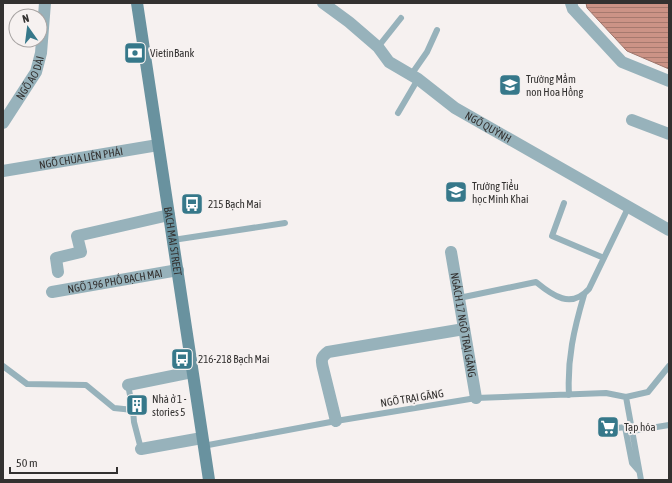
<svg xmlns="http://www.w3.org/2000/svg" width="672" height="483" font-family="'Asap Condensed',sans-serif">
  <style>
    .water { fill: url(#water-rules); stroke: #9e766c }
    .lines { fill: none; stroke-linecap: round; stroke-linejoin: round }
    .lane { stroke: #97b2bb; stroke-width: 6 }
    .street { stroke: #97b2bb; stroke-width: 12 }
    .secondary { stroke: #69929f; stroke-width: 12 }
    .labels { text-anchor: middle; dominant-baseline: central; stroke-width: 4; stroke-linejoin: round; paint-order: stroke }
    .poi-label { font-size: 11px; fill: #333130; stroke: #f6f1f0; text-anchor: start }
    .street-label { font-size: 11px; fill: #333130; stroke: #f6f1f0 }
  </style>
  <defs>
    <pattern id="water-rules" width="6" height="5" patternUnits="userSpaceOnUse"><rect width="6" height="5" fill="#cc9386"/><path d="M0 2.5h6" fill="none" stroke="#a6796e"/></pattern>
  </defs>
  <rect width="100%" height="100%" fill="#f6f1f0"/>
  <path class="water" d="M 586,3 L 669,3 L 669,69 L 627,51 L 587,8 Z"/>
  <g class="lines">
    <path class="lane" d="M 378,47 L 401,18
      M 411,75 L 427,52 L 437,30
      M 398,113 L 418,79
      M 564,203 L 552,236 L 604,258
      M 173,240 L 285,223
      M 459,298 L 536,282 C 553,296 571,309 589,289 L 629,206
      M 3,366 L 27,384 L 86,385 L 114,408 L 133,410 L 134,422 L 141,449
      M 128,385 L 133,410
      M 569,395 C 567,359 574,329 584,295
      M 626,397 L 648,392 L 669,366
      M 610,429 L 625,427 L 632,463 L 639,471
      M 632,431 L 669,425
      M 203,446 L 336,421 L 476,398 L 606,393 L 626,397 L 641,480"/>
    <g class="street">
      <path id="s1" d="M 323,3 L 349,22 L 378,47 L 389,62 L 418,79 L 455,108 L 669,230"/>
      <path d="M 571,3 L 573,9 L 622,62 L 669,81"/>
      <path d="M 632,120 L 669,134"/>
      <path id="s2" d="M 3,123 L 36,72 L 41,53 L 45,3"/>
      <path id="s3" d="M 3,171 L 158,145"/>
      <path id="s4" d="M 451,252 L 476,398"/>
      <path d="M 58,272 L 56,258 L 81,252 L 77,236 L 169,215"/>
      <path id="s5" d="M 52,292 L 178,270"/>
      <path d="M 128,385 L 192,372"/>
      <path d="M 336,421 L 323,368 C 321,360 321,357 328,352 L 464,329"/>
      <path d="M 141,449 L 202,438"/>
    </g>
    <path class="secondary" id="s6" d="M 137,3 L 209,480"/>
  </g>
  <defs>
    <g id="bank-square" transform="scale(1.15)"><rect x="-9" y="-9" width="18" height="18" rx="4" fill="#36788a" stroke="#f6f1f0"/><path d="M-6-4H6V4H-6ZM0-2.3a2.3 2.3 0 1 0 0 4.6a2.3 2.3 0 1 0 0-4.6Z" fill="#fff"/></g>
    <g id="school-square" transform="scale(1.15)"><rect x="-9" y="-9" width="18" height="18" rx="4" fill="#36788a" stroke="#f6f1f0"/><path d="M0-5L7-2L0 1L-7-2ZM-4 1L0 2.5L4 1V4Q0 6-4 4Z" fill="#fff"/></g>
    <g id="bus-square" transform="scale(1.15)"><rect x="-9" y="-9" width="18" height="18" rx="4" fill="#36788a" stroke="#f6f1f0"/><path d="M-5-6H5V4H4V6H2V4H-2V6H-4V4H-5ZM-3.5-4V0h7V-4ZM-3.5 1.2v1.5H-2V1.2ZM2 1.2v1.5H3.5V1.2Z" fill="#fff"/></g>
    <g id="building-square" transform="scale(1.15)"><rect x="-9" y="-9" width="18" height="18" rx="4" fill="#36788a" stroke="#f6f1f0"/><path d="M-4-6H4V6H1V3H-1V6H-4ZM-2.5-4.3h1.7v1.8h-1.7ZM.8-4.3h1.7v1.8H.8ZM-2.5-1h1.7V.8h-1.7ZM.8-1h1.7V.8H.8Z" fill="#fff"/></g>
    <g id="supermarket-square" transform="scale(1.15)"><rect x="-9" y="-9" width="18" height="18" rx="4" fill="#36788a" stroke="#f6f1f0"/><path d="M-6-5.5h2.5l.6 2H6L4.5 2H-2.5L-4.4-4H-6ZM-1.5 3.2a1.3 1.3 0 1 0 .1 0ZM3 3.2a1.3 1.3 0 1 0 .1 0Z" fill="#fff"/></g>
  </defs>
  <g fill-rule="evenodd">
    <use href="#bank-square" x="135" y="53"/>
    <use href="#school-square" x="510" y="85"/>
    <use href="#school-square" x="456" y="192"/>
    <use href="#bus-square" x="192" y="204"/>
    <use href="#bus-square" x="182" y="359"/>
    <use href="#building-square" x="137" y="405"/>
    <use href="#supermarket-square" x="608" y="427"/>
  </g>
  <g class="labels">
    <g class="poi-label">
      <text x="150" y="53">VietinBank</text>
      <text x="526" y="79">Trường Mầm<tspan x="526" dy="13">non Hoa Hồng</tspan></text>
      <text x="472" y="186">Trường Tiểu<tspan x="472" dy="13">học Minh Khai</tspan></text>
      <text x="208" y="204">215 Bạch Mai</text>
      <text x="198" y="359">216-218 Bạch Mai</text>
      <text x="152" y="399">Nhà ở 1 -<tspan x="152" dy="13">stories 5</tspan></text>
      <text x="624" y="427">Tạp hóa</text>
    </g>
    <g class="street-label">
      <text stroke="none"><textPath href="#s2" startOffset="53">NGÕ AO DÀI</textPath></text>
      <text stroke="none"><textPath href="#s1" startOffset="208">NGÕ QUỲNH</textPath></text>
      <text stroke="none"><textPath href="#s3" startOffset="79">NGÕ CHÙA LIÊN PHÁI</textPath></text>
      <text stroke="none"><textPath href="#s6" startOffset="241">BACH MAI STREET</textPath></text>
      <text stroke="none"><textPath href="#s5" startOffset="64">NGÕ 196 PHỐ BẠCH MAI</textPath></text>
      <text stroke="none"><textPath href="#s4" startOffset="74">NGÁCH 17 NGÕ TRẠI GĂNG</textPath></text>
      <text transform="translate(412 398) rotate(-9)">NGÕ TRẠI GĂNG</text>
    </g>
  </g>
  <rect width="672" height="483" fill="none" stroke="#333130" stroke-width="8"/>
  <g transform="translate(28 28) rotate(346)"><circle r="19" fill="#f6f1f0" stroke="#a8a4a3"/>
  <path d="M0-3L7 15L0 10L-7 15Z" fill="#36788a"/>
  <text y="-6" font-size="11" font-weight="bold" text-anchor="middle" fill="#333130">N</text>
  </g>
  <path d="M10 467v6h107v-6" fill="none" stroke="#333130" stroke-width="2"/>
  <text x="16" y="467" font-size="12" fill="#333130" stroke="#f6f1f0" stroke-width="3" paint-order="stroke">50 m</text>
</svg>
